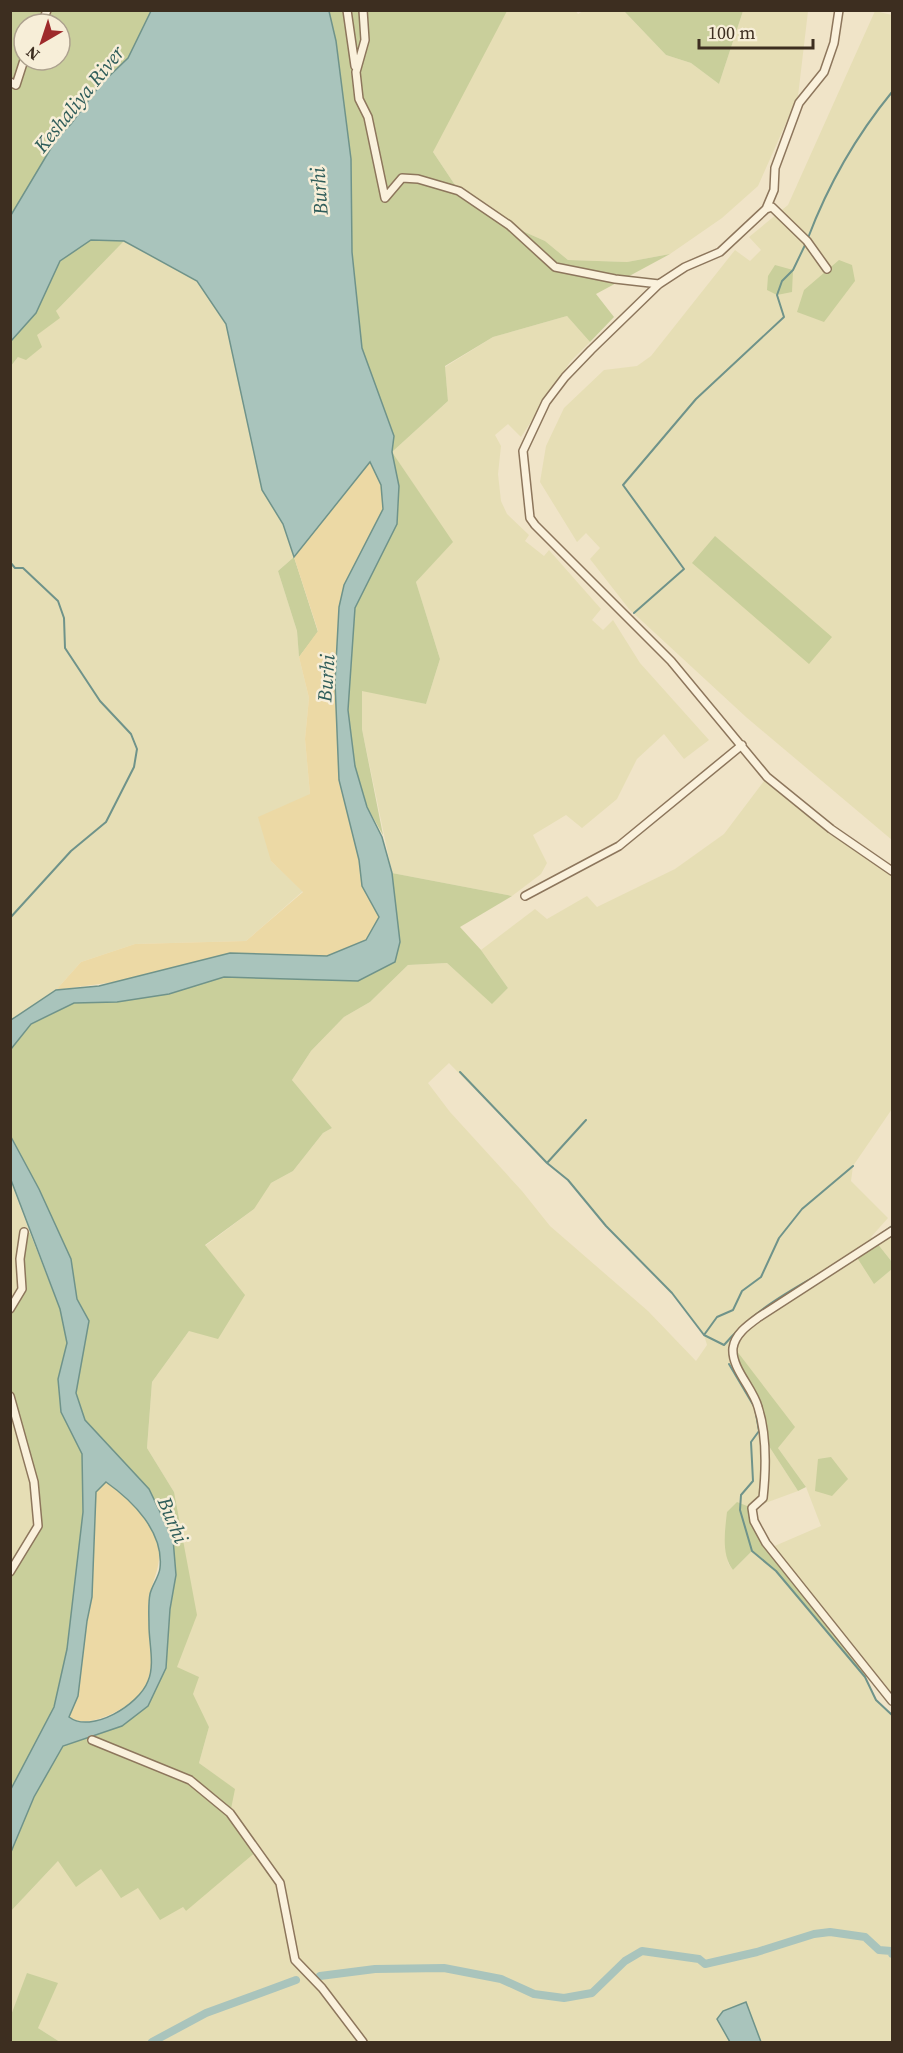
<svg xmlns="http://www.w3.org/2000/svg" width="903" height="2053" font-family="'Source Serif 4',serif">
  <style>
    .farmland { fill: #e6deb5; fill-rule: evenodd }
    .green { fill: #c9cf9b; fill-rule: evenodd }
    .sand { fill: #ecd9a5 }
    .water { fill: #a9c4bc; stroke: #6f938a; stroke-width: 1.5; fill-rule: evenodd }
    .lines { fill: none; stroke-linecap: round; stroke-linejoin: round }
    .stream { stroke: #6f938a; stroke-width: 2 }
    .canal { stroke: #a9c4bc; stroke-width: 8 }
    .minor-casing { stroke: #8d765c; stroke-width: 10 }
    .minor { stroke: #faf1dc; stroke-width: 7 }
    .labels { text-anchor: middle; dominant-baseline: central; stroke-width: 5; stroke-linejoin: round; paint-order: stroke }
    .water-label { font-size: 20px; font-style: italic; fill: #2f5d5a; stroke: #f7eed8 }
  </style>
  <rect width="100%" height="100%" fill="#f0e4c8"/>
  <path class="farmland" d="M 575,10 L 578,14 L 583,11 L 624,11 L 666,55 L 691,63 L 719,84 L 743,11 L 808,11 L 798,96 L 758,186 L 722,218 L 670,254 L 627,262 L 568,260 L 545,241 L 509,225 L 459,191 L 433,152 L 494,11 Z
    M 875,11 L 892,15 L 892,840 L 746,717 L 629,609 L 590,559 L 600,548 L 586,533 L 577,542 L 540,482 L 546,446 L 564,408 L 604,370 L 637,366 L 651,356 L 735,250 L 750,261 L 761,250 L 749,237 L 788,205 Z
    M 124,241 L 197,281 L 226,324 L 262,490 L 283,524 L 294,557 L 278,571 L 297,631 L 299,657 L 309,698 L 305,739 L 310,794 L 271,861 L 303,891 L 246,941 L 135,944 L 81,962 L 56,990 L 11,1020 L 11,366 L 36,335 L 59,318 L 55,312 Z
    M 567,316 L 590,342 L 570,362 L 521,437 L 508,424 L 495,435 L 501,446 L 498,474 L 501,501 L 507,514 L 529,535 L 525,541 L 544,556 L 549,550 L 601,609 L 592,620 L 603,630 L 613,620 L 640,663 L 709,740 L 684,759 L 664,734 L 637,759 L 617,799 L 582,828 L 566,815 L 533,835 L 547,863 L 541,874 L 512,896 L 392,873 L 362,729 L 362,690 L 426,704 L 440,659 L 416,582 L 452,542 L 392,452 L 448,401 L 445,367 L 493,337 Z
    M 767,777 L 892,871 L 892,1109 L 853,1166 L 851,1181 L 888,1218 L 871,1237 L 877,1243 L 892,1231 L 892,1262 L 877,1243 L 874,1283 L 892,1269 L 892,1701 L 770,1548 L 821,1526 L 806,1487 L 778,1448 L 758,1406 L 763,1437 L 798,1491 L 752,1508 L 725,1533 L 728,1563 L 733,1570 L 752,1551 L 776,1571 L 865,1677 L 876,1700 L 892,1715 L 892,1800 L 890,1804 L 892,1802 L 892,2042 L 60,2042 L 38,2028 L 28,1973 L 11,2015 L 11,1911 L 58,1861 L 101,1869 L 183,1907 L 186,1911 L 230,1813 L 234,1789 L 199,1763 L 209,1727 L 177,1667 L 174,1492 L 147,1448 L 152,1382 L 189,1331 L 205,1246 L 254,1209 L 260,1194 L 271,1183 L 293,1171 L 323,1133 L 332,1128 L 292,1080 L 311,1051 L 344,1017 L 370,1002 L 408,965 L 447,963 L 492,1003 L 508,988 L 481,950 L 535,909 L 547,919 L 587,896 L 597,907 L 675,869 L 724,834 ZM 449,1063 L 553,1169 L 568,1180 L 606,1226 L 672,1293 L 704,1335 L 707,1345 L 696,1361 L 648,1311 L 550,1226 L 522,1191 L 450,1112 L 428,1083 Z
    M 10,1180 L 30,1233 L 24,1232 L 22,1289 L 10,1309 Z
    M 10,1396 L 34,1482 L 38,1526 L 10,1572 Z"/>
  <path class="green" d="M 11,11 L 151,11 L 128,58 L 100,85 L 71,124 L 57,138 L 11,215 ZM 24,24 L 60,24 L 60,60 L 24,60 Z
    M 329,11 L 507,11 L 433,152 L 459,191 L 509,225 L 545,241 L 568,260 L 627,262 L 670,254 L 596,294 L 614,317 L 590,342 L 567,316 L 493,337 L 445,366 L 448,401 L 392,452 L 453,542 L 416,582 L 440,659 L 426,704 L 362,691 L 362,729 L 383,835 L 367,807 L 355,766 L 348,710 L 355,608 L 397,524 L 399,486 L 392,452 L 394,436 L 362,348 L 352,252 L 351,159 L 336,41 Z
    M 624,11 L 743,11 L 719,84 L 691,63 L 666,55 Z
    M 91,240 L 124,241 L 56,311 L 60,318 L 37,335 L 42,347 L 26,360 L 18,357 L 11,366 L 11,341 L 36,313 L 60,261 Z
    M 839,260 L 852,265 L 855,281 L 824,322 L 797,312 L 804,290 Z
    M 775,265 L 793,270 L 792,292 L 777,295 L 767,290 L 768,276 Z
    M 715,536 L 832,637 L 809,664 L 692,563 Z
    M 294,557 L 318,632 L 299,657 L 297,631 L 278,571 Z
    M 392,873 L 512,896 L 460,927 L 481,950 L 508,988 L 492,1004 L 447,963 L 408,965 L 370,1002 L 344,1017 L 311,1051 L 292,1080 L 332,1128 L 323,1133 L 293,1171 L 271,1183 L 254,1209 L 205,1245 L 245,1295 L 218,1339 L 189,1331 L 152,1382 L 147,1448 L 174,1492 L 197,1615 L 177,1667 L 199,1677 L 193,1694 L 209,1727 L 199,1763 L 235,1789 L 230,1814 L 257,1851 L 186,1911 L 183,1907 L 160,1920 L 138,1888 L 121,1898 L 101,1869 L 76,1887 L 58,1861 L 11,1911 L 11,1849 L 34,1797 L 63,1746 L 122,1726 L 166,1668 L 170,1609 L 176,1575 L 149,1489 L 85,1420 L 76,1393 L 89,1321 L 77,1299 L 71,1259 L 39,1189 L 11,1137 L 11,1049 L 31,1024 L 74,1003 L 117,1002 L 169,994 L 224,977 L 358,981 L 395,905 Z
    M 24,1232 L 30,1233 L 60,1309 L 67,1343 L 58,1379 L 61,1412 L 82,1454 L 83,1512 L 67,1649 L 54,1707 L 11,1789 L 11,1572 L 38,1526 L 34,1482 L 11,1396 L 11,1309 L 22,1289 Z
    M 877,1243 L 892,1262 L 892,1269 L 874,1284 L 856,1256 Z
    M 733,1346 L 795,1427 L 778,1448 L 806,1487 L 798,1491 L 763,1437 L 758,1406 L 733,1357 Z
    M 831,1457 L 848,1479 L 832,1496 L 815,1491 L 818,1459 Z
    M 737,1502 L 752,1508 L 766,1543 L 870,1673 L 865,1677 L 776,1571 L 752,1551 L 733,1570 C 721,1555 725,1530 727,1512 Z
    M 27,1973 L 58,1983 L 38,2028 L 60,2042 L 11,2042 L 11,2015 Z"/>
  <path class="sand" d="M 370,461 L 381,485 L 383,509 L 344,585 L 339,607 L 335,682 L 339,780 L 359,860 L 362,886 L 379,917 L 366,940 L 327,956 L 303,956 L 56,990 L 81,962 L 135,944 L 246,941 L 303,892 L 271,861 L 258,817 L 310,794 L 305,739 L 309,698 L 299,657 L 318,631 L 294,557 Z
    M 106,1482 C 128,1497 151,1518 158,1545 C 162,1565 154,1576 150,1594 C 144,1621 159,1656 149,1681 C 139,1704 90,1732 69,1717 L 78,1696 L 87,1621 L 92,1597 L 96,1492 Z"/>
  <path class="water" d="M 151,11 L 329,11 L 336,41 L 351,159 L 352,252 L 362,348 L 394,436 L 392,452 L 399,486 L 397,524 L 355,608 L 348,710 L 355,766 L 367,807 L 382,837 L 392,873 L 400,942 L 395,962 L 358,981 L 224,977 L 169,994 L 117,1002 L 74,1003 L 31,1024 L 11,1049 L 11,1020 L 56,990 L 99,986 L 230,953 L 327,956 L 366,940 L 379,917 L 362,886 L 359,860 L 339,780 L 335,682 L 339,607 L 344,585 L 383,509 L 381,485 L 370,462 L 294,557 L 283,524 L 262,490 L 226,324 L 197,281 L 124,241 L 91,240 L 60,261 L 36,313 L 11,341 L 11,215 L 57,138 L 71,124 L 100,85 L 128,58 Z
    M 11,1137 L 39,1189 L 71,1259 L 77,1299 L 89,1321 L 76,1393 L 85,1420 L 149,1489 L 173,1539 L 176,1575 L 170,1609 L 166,1668 L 148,1706 L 122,1726 L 63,1746 L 34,1797 L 11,1852 L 11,1789 L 54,1707 L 67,1649 L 83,1512 L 82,1454 L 61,1412 L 58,1379 L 67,1343 L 60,1309 L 11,1180 ZM 106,1482 C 133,1501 164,1532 160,1568 C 159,1577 152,1585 150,1594 C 148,1604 149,1616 149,1626 C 149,1643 155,1665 148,1681 C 139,1705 91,1734 69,1717 L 78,1696 L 87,1621 L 92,1597 L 96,1492 Z
    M 746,2002 L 761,2042 L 730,2042 L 717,2019 L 723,2011 Z"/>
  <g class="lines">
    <path class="stream" d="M 808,238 C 828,185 856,136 892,92
      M 10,562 L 15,568 L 23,568 L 58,601 L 64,618 L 65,648 L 100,701 L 131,734 L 137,749 L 134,767 L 106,822 L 71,851 L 10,918
      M 634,613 L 684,569 L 623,485 L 696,399 L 784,317 L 777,295 L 782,281 L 793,270 L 806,243
      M 460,1072 L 547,1163 L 568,1180 L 606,1226 L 672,1293 L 704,1335 L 724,1345 C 751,1313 785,1293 821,1273
      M 547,1163 L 586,1120
      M 877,1237 L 892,1226
      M 704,1335 L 717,1317 L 733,1310 L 742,1291 L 761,1277 L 779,1238 L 802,1209 L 853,1166
      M 729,1364 L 755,1408 L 759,1431 L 751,1442 L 753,1481 L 741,1495 L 740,1510 L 752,1551 L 776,1571 L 865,1677 L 876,1700 L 892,1715"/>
    <path class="canal" d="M 320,1976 L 375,1969 L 444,1968 L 501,1979 L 534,1994 L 564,1998 L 592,1993 L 625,1961 L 642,1951 L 699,1959 L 705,1964 L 757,1952 L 814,1934 L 830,1932 L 865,1937 L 879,1950 L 891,1951 L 892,1954
      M 152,2042 L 206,2013 L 296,1980"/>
    <g class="minor-casing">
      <path id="minor" d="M 347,10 L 355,66
        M 363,10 L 365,40 L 356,72 L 359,99 L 368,117 L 385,198 L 402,178 L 418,179 L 459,191 L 509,225 L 555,267 L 615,279 L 659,284
        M 839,10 L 834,43 L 824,72 L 799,103 L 775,168 L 774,190 L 766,209 L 720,252 L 685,267 L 659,284 L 591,350 L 565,377 L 546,402 L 523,451 L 530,518 L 535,525 L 671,661 L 767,777 L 831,829 L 892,871
        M 42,24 L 47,10
        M 10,82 L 16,85 L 24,60
        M 766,209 L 772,207 L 807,241 L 827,269
        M 525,896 L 619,846 L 742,745
        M 892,1231 L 759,1317 C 748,1325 735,1334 733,1348 C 731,1368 753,1388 758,1407 C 767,1435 766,1470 763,1498 L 752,1508 L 754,1521 L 766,1543 L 892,1701
        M 10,1309 L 22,1289 L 20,1259 L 24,1232
        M 10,1396 L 34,1482 L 38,1526 L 10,1572
        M 92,1740 L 190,1780 L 230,1813 L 280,1883 L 295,1960 L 322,1988 L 363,2042"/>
    </g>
    <use href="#minor" class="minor"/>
  </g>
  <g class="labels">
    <g class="water-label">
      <text transform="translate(79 99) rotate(-51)">Keshaliya River</text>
      <text transform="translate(319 191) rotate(-94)">Burhi</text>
      <text transform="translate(326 678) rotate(-86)">Burhi</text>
      <text transform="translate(173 1520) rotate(67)">Burhi</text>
    </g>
  </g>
  <rect width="903" height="2053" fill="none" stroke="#3d2e20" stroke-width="24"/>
  <g transform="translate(42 42) rotate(219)"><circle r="28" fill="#f7eed8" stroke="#ada18e" stroke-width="1.5"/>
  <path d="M0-4.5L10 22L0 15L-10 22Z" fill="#9e2a2b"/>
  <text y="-9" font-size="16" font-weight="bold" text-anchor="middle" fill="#3d2e20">N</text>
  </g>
  <path d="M699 39v9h114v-9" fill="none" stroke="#3d2e20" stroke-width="3"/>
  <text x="708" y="39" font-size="18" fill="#3d2e20" stroke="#f7eed8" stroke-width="4.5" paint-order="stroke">100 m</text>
</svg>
